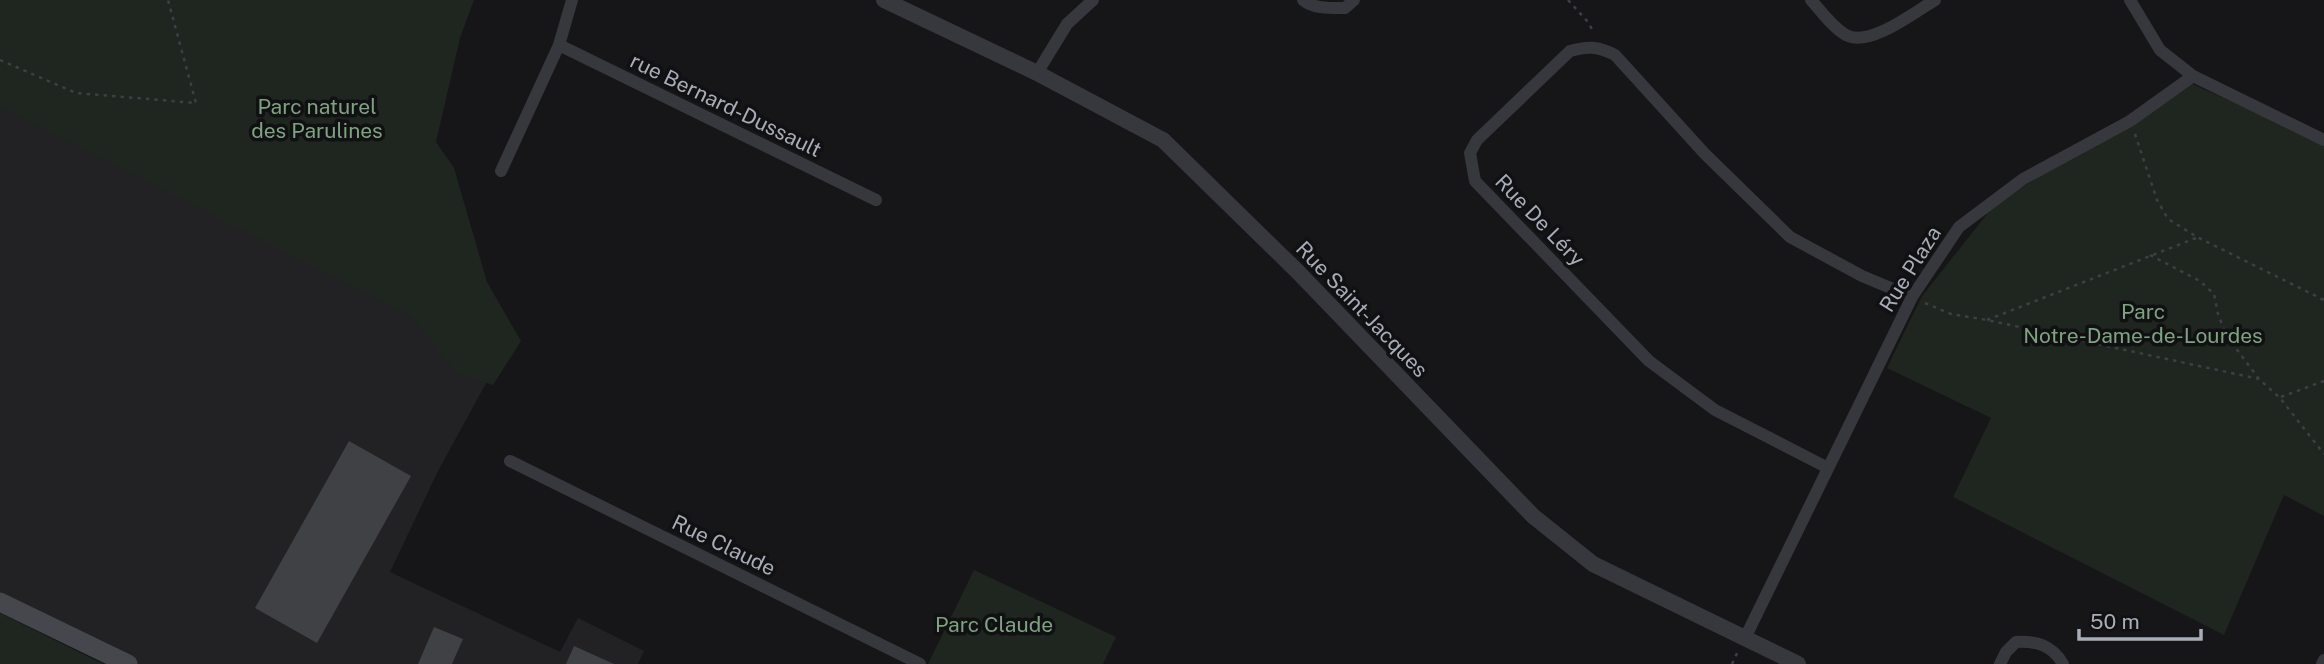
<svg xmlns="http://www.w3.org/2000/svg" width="2324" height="664" font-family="'Public Sans',sans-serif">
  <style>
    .built { fill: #222225 }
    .green { fill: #1e261f }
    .building { fill: #404145 }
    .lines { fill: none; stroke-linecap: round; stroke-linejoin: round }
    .path { stroke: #3d3f44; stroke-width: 2.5; stroke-dasharray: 3.5 5; stroke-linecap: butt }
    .minor { stroke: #37383d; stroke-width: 12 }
    .tertiary { stroke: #37383d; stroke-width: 16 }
    .secondary { stroke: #45474d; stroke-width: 19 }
    .labels { text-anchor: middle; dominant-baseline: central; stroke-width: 7; stroke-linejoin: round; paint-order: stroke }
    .street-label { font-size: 21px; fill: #a8adb8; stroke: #111113 }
    .park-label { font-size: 21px; fill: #7fa381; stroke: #111113 }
  </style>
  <rect width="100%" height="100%" fill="#161618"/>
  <path class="built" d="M 0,98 L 507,345 L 438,471 L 390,572 L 560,652 L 578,618 L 644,651 L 638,664 L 134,664 L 0,598 Z"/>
  <path class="green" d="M 0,0 L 474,0 L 460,38 L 436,142 L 454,168 L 487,282 L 521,341 L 493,385 L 457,373 L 411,316 L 0,107 Z
    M 2190,83 L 2324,143 L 2324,516 L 2284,495 L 2224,635 L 1953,497 L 1991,418 L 1887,368 L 1922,296 L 1995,204 Z
    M 974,570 L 1116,637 L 1103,664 L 928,664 Z
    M 0,613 L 103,664 L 0,664 Z"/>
  <path class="building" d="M 349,441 L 411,476 L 317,643 L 255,608 Z
    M 434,627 L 463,639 L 452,664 L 418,664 Z
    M 574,646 L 614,664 L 566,664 Z"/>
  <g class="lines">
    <path class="path" d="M 1568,0 L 1588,22 L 1594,33
      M 0,60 L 76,93 L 196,103 L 168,0
      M 2135,134 L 2157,200 L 2168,219 L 2197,237 L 2324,300
      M 2150,255 L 2200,281 L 2214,294 L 2218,314 L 2226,335 L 2259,379 L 2280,398 L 2324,454
      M 1925,303 L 1951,314 L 1987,320 L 2259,379
      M 1987,320 L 2196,238
      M 2281,397 L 2324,381
      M 1732,664 L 1738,651"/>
    <path class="minor" d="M 1303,0 C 1314,9 1331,8 1345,8 L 1354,0
      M 1811,0 C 1821,11 1833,28 1846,35 C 1869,48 1915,12 1935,0
      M 2130,0 L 2160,50 L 2193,76 L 2324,140
      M 559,45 L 876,200
      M 1037,73 L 1067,24 L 1093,0
      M 501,171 L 559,45 L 572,0
      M 510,461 L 920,664
      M 1828,468 L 1715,410 L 1649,361 L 1475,181 L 1470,153 L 1477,140 L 1570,51 C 1587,46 1598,46 1615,55 L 1705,154 L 1790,237 L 1862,276 L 1912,297
      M 1745,638 L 1912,297 L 1959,227 L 2023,179 L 2130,121 L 2193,76
      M 2000,664 L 2006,652 L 2016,642 C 2037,641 2052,645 2063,664
      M 2322,664 L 2324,660"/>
    <path class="tertiary" d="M 884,0 L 1037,73 L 1163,140 L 1298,272 L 1533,516 L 1593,564 L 1798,664"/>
    <path class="secondary" d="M 0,602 L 128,664"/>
  </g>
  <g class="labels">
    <g class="street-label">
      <text transform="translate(726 105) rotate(26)">rue Bernard-Dussault</text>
      <text transform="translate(1540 220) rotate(46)">Rue De Léry</text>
      <text transform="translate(1910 269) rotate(-58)">Rue Plaza</text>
      <text transform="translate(1362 309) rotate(46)">Rue Saint-Jacques</text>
      <text transform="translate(724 545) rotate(26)">Rue Claude</text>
    </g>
    <g class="park-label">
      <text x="317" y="106">Parc naturel<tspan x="317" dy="24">des Parulines</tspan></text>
      <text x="2143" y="311">Parc<tspan x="2143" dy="24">Notre-Dame-de-Lourdes</tspan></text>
      <text x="994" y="624">Parc Claude</text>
    </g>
  </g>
  <path d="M2079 629v10h122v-10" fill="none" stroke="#a8adb8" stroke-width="3.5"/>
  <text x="2090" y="629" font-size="21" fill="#a8adb8" stroke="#111113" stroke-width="5" paint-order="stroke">50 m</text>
</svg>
